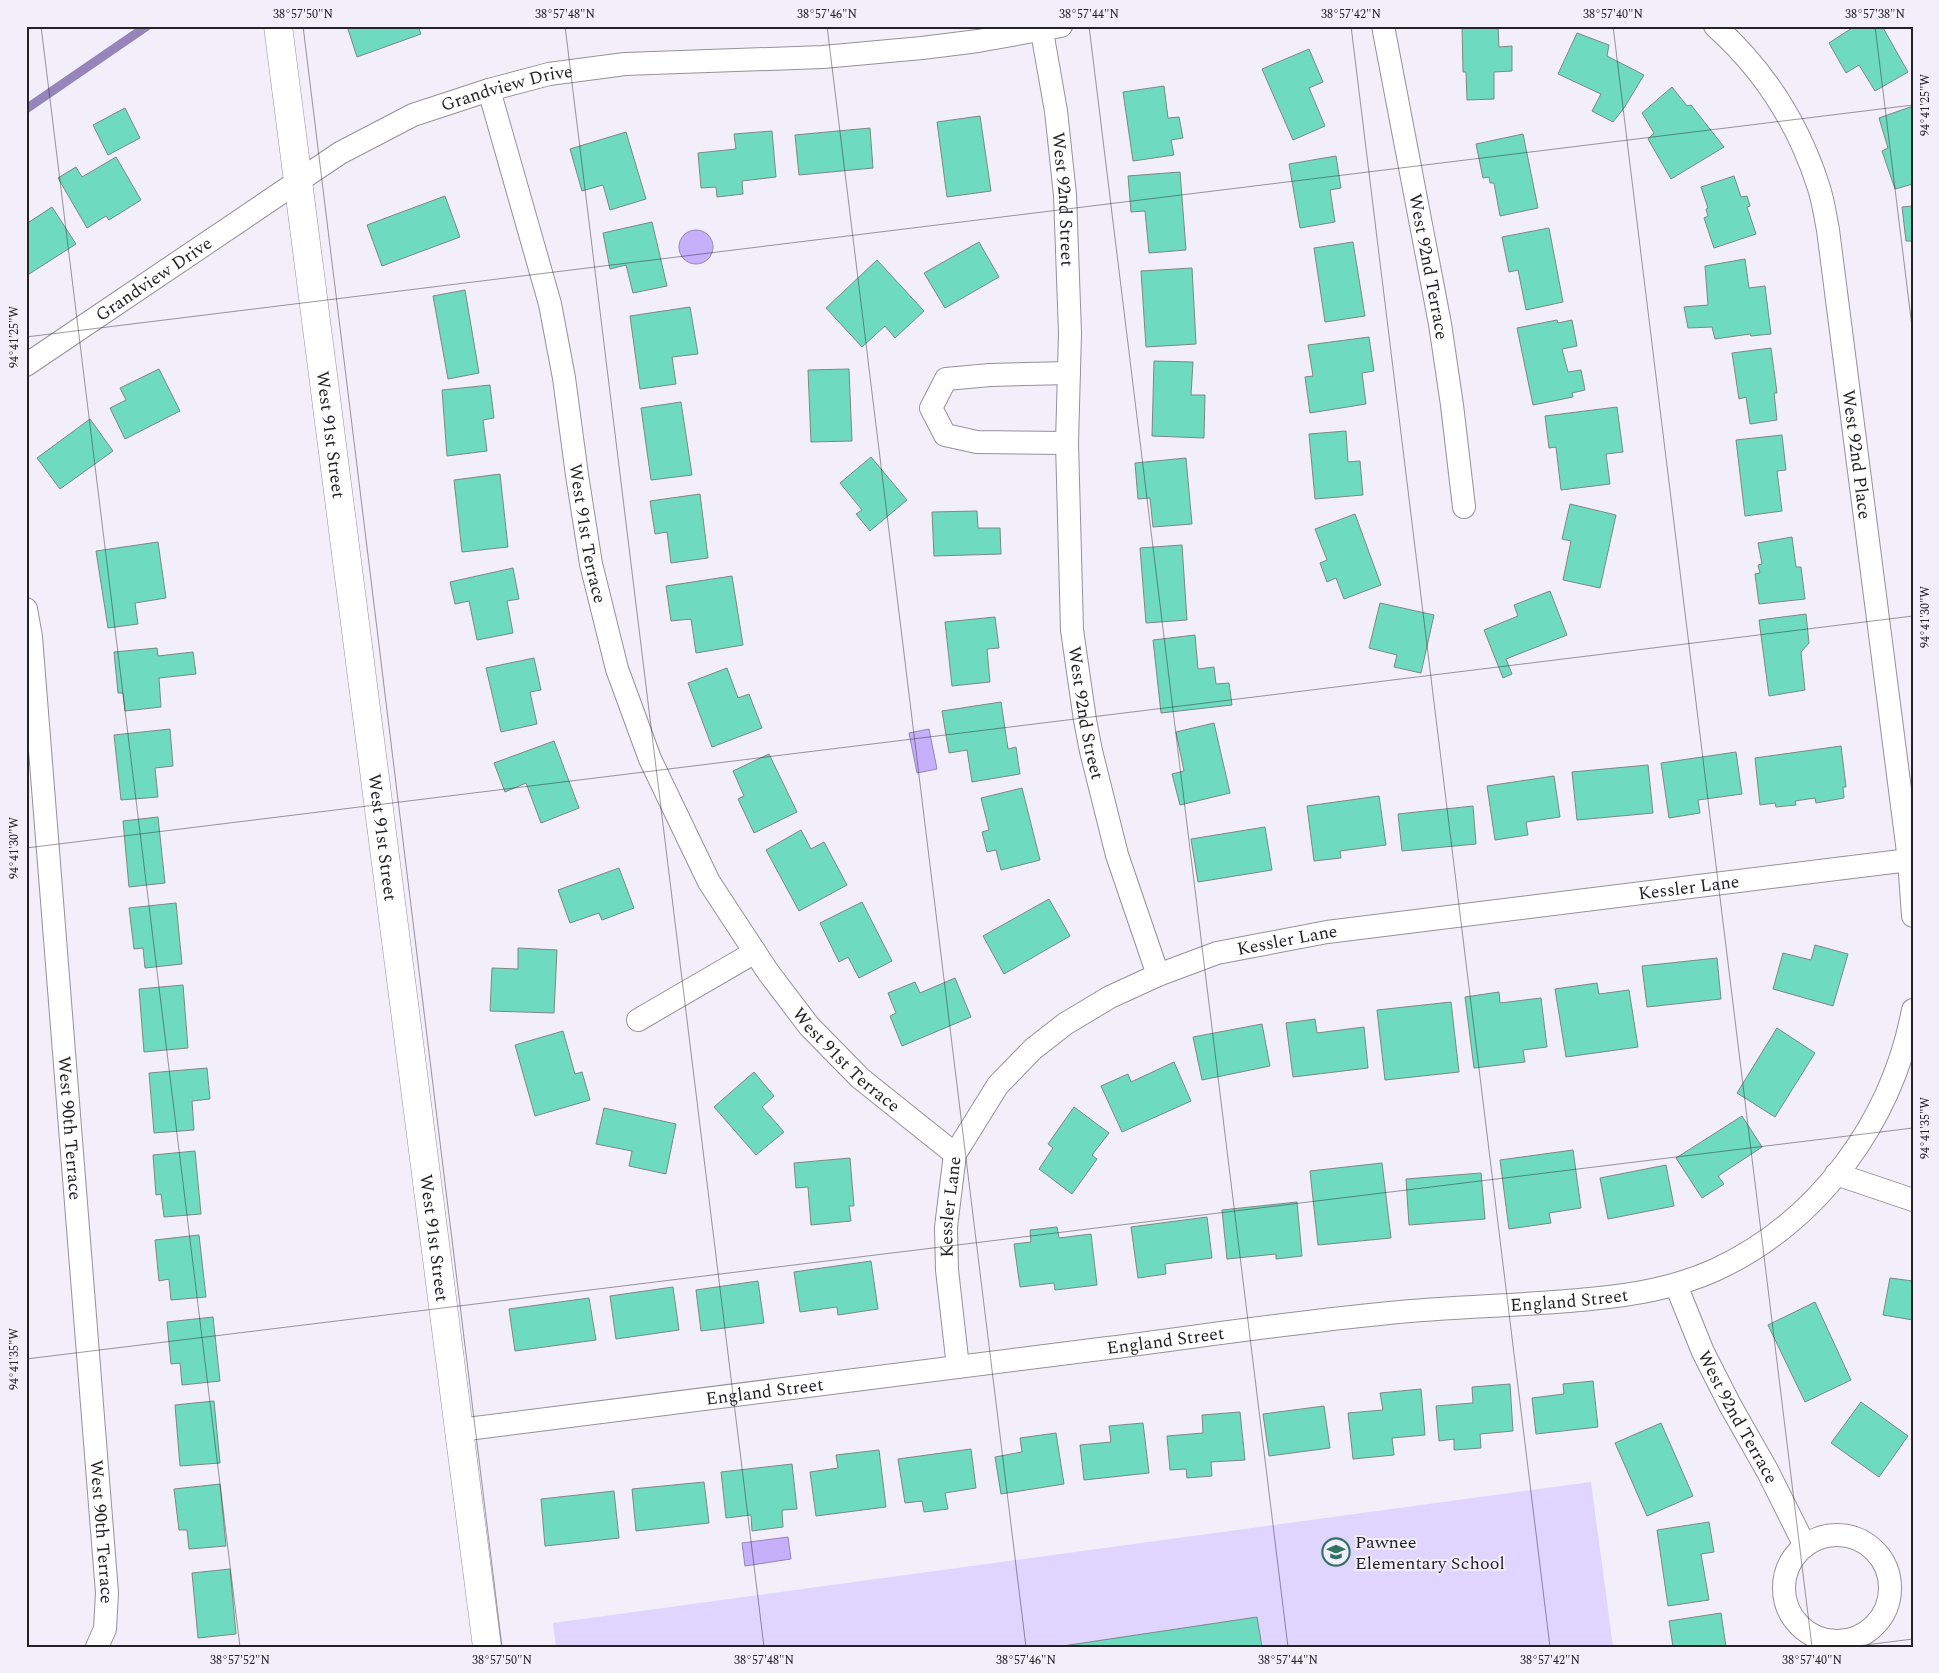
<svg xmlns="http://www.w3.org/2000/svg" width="1939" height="1673" font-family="Spectral,serif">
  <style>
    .green { fill: #e0d5ff }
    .water { fill: #c6affb; stroke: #9585bb }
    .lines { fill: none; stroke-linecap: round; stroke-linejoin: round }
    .stream { stroke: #9585bb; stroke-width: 9 }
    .building { fill: #6edbc0; stroke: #7c8884 }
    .minor-casing { stroke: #94919b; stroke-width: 24 }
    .tertiary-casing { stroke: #94919b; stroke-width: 29 }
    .minor { stroke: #fff; stroke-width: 22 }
    .tertiary { stroke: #fff; stroke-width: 28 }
    .ticks { fill: none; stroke: #232226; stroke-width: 1; stroke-opacity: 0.45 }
    .labels { text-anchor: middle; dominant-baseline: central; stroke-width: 4; stroke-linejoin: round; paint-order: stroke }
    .street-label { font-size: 18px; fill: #232226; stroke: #f2effa }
    .poi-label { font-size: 18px; fill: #232226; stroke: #f2effa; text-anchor: start }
    .neatline { fill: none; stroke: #232226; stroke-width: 2 }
    .ticks-label { font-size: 12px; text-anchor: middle; fill: #232226 }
  </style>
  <rect width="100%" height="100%" fill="#f2effa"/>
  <path class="green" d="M 1591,1482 L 1613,1647 L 556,1647 L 553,1623 Z"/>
  <path class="water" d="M679 247a17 17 0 1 1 34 0a17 17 0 1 1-34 0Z
    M 929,729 L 937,769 L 917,773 L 909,733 Z
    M 788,1537 L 791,1559 L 745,1566 L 742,1543 Z"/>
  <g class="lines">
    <path class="stream" d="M 26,109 L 147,26"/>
  </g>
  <path class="building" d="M 347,26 L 418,26 L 421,34 L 357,57 Z
    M 1462,26 L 1498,26 L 1499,47 L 1512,46 L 1512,71 L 1494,72 L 1494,99 L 1467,100 L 1466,72 L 1463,72 Z
    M 1855,26 L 1882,26 L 1908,72 L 1875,91 L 1859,65 L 1846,73 L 1829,43 Z
    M 1577,33 L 1609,45 L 1607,56 L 1644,75 L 1624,108 L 1613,122 L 1592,111 L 1601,94 L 1558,74 Z
    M 1309,49 L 1323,82 L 1309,88 L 1325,126 L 1293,140 L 1262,69 Z
    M 1164,86 L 1168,118 L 1179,117 L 1183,138 L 1171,140 L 1174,155 L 1133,161 L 1123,92 Z
    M 1672,87 L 1687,106 L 1691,105 L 1724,147 L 1671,179 L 1648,139 L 1654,133 L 1642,113 Z
    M 1913,106 L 1913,184 L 1895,189 L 1882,151 L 1888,148 L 1879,118 Z
    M 125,108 L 140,138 L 108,155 L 93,125 Z
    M 980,116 L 991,191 L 947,197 L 937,122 Z
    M 870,128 L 873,168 L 799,175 L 795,135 Z
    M 772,131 L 776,177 L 742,181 L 743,194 L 717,197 L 716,187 L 701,188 L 698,153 L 736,149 L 734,134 Z
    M 626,132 L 646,199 L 610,210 L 603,185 L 582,191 L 570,149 Z
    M 1523,134 L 1538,208 L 1500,216 L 1494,183 L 1490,183 L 1489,177 L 1483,178 L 1476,144 Z
    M 1336,156 L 1341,188 L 1330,190 L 1335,222 L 1300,228 L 1289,164 Z
    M 116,157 L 141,200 L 109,220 L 106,216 L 87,228 L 58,178 L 76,167 L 82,177 Z
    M 1180,172 L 1186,250 L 1149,253 L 1145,211 L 1131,212 L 1128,176 Z
    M 1734,176 L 1741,197 L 1747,196 L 1750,206 L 1747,207 L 1756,234 L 1714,248 L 1704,218 L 1708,216 L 1706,209 L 1708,208 L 1701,187 Z
    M 445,196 L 460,237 L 382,266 L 367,225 Z
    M 1913,206 L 1913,241 L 1906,241 L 1902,207 Z
    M 52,207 L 76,244 L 26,276 L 26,224 Z
    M 652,222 L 667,286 L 633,293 L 626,265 L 610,269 L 603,233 Z
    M 1549,228 L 1563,302 L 1526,310 L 1518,270 L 1509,272 L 1502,237 Z
    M 979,242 L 999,277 L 945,308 L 924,273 Z
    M 1353,242 L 1365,316 L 1325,322 L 1314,248 Z
    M 1745,259 L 1749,288 L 1765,286 L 1771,334 L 1751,336 L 1750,334 L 1715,339 L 1712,327 L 1688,328 L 1684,307 L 1708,305 L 1705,266 Z
    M 877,260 L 924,311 L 895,338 L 885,326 L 862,347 L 826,308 Z
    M 1192,268 L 1196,344 L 1146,347 L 1141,271 Z
    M 465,290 L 479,373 L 448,379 L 433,296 Z
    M 690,307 L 698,354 L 672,357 L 676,384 L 640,389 L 630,316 Z
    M 1557,320 L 1558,323 L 1572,320 L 1577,346 L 1562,349 L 1568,372 L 1581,370 L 1585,390 L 1572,393 L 1573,397 L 1533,405 L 1517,328 Z
    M 1369,337 L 1374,371 L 1362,373 L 1366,404 L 1310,413 L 1305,377 L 1313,376 L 1308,345 Z
    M 1771,348 L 1777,393 L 1774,393 L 1777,420 L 1750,424 L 1746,397 L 1739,399 L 1732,353 Z
    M 1154,361 L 1193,362 L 1191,395 L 1205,395 L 1204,438 L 1152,436 Z
    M 159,369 L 180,411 L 125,439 L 110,408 L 126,400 L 120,388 Z
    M 849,369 L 852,441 L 811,442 L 808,370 Z
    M 490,385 L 494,418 L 483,420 L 487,451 L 447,456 L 442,390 Z
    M 681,402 L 692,475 L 651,480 L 641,408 Z
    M 1617,407 L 1623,452 L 1606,454 L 1610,484 L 1561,490 L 1556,447 L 1549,448 L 1545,416 Z
    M 90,419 L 113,451 L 60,489 L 37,458 Z
    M 1346,431 L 1348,462 L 1360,461 L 1363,495 L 1315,499 L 1309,434 Z
    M 1782,435 L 1786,470 L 1777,471 L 1782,511 L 1745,516 L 1736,440 Z
    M 871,457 L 907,500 L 870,531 L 856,514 L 862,510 L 840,483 Z
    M 1186,458 L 1192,524 L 1153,527 L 1150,498 L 1138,499 L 1135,463 Z
    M 500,474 L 508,547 L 462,552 L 454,480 Z
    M 700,494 L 708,558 L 671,563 L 667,532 L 655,534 L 650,501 Z
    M 1570,504 L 1616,515 L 1600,588 L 1563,580 L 1571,541 L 1562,539 Z
    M 977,511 L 978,528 L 1000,528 L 1001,554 L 934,556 L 932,512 Z
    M 1355,514 L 1381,585 L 1344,599 L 1336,578 L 1327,582 L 1320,563 L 1327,560 L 1315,529 Z
    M 1792,537 L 1796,567 L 1801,567 L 1805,599 L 1759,604 L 1755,574 L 1760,573 L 1758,565 L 1762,564 L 1758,543 Z
    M 158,542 L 166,598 L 135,603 L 138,624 L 108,628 L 96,551 Z
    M 1182,545 L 1187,620 L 1146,623 L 1140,548 Z
    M 513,568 L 519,599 L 507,601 L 513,633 L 477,640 L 469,601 L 455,604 L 450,582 Z
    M 732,576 L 743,645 L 696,653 L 691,619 L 671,621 L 666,586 Z
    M 1550,591 L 1567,635 L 1506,659 L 1512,674 L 1503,678 L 1484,630 L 1518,616 L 1514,605 Z
    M 1380,603 L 1434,615 L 1421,673 L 1394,667 L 1397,655 L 1369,648 Z
    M 1806,614 L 1809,643 L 1801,652 L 1805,690 L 1769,696 L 1759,620 Z
    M 995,617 L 999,648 L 987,649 L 990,682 L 952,686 L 945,622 Z
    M 1195,635 L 1198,669 L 1214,667 L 1216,684 L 1229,683 L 1232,705 L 1161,713 L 1153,640 Z
    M 157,648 L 158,656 L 193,652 L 196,674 L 159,678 L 161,707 L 125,711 L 123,693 L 118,693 L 114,652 Z
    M 534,658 L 541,690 L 530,692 L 537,724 L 501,732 L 486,668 Z
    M 727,668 L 738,698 L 749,694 L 762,728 L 712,747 L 688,683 Z
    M 1001,702 L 1008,749 L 1016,747 L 1020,774 L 972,782 L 967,750 L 949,753 L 942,711 Z
    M 1214,723 L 1230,793 L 1180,805 L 1172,774 L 1184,771 L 1176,732 Z
    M 170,729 L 173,766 L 155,768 L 158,797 L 121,800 L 114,735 Z
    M 554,741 L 579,808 L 541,823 L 526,783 L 505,792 L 494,763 Z
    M 1841,746 L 1846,787 L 1843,787 L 1844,798 L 1816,803 L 1815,798 L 1795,801 L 1796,805 L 1776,807 L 1775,803 L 1760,805 L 1755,758 Z
    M 1736,752 L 1742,794 L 1698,800 L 1700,813 L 1669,818 L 1661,763 Z
    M 769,754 L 797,812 L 754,833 L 738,799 L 744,796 L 733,771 Z
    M 1648,765 L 1653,813 L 1577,820 L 1572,772 Z
    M 1554,776 L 1560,817 L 1526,822 L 1528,835 L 1495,840 L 1487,786 Z
    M 1022,788 L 1040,860 L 1001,870 L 996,850 L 987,852 L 982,832 L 989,830 L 981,798 Z
    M 1379,796 L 1386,845 L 1340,851 L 1341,858 L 1314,861 L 1307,806 Z
    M 1473,806 L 1476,844 L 1402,851 L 1398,814 Z
    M 158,817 L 165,883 L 129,887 L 123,821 Z
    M 1265,827 L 1272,870 L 1198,882 L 1191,839 Z
    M 801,830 L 811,849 L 824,842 L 847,885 L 799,911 L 766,850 Z
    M 619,868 L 634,908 L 602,920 L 599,913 L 570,923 L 558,890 Z
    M 1049,899 L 1070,936 L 1004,974 L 983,936 Z
    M 862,902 L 892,961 L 859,978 L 848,957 L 839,962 L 820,923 Z
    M 176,903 L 182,964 L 145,968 L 143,948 L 134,949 L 129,908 Z
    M 1815,945 L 1848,954 L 1833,1006 L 1773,989 L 1783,953 L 1811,960 Z
    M 518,948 L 557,950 L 554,1013 L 490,1011 L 492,968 L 518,969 Z
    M 1717,958 L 1721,999 L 1647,1007 L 1642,966 Z
    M 955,978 L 971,1017 L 902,1046 L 890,1016 L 896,1013 L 888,993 L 915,982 L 920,993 Z
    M 1597,983 L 1599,994 L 1629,990 L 1638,1047 L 1566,1057 L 1555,989 Z
    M 183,985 L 188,1048 L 144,1052 L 139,989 Z
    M 1499,992 L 1500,1003 L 1541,998 L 1547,1047 L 1523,1050 L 1525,1062 L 1474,1068 L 1465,997 Z
    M 1451,1002 L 1459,1072 L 1385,1080 L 1377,1010 Z
    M 1315,1019 L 1317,1033 L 1364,1027 L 1368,1068 L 1293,1077 L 1286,1023 Z
    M 1262,1024 L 1270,1066 L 1202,1080 L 1193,1037 Z
    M 1777,1028 L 1815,1053 L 1775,1117 L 1737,1093 Z
    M 563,1031 L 575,1074 L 582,1072 L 590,1100 L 535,1116 L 515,1045 Z
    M 1174,1062 L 1191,1101 L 1122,1132 L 1101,1086 L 1128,1074 L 1131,1082 Z
    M 207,1068 L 210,1099 L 192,1101 L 194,1130 L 154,1133 L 149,1073 Z
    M 754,1072 L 774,1096 L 762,1107 L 784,1132 L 756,1155 L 714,1107 Z
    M 1074,1107 L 1109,1133 L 1092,1155 L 1097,1159 L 1072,1194 L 1039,1169 L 1053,1148 L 1048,1144 Z
    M 604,1108 L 676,1124 L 666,1174 L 629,1166 L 632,1151 L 596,1144 Z
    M 1742,1116 L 1762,1147 L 1718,1176 L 1724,1184 L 1702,1198 L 1676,1158 Z
    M 1573,1150 L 1581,1208 L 1549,1213 L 1551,1223 L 1509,1229 L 1500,1160 Z
    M 195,1151 L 201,1214 L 164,1217 L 161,1194 L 156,1195 L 153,1155 Z
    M 850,1158 L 854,1206 L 849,1206 L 851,1221 L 811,1225 L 808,1187 L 796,1188 L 794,1163 Z
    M 1382,1163 L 1391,1238 L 1318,1245 L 1310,1171 Z
    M 1666,1165 L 1674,1206 L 1608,1219 L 1600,1178 Z
    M 1481,1173 L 1485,1219 L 1409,1225 L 1406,1179 Z
    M 1297,1202 L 1302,1256 L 1276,1259 L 1276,1254 L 1227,1259 L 1222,1210 Z
    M 1207,1217 L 1212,1258 L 1165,1264 L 1166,1274 L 1138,1278 L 1131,1227 Z
    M 1057,1227 L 1059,1238 L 1091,1234 L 1097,1285 L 1055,1290 L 1054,1283 L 1020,1287 L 1014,1244 L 1031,1242 L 1030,1230 Z
    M 199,1235 L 206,1297 L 171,1300 L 169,1279 L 159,1281 L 155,1240 Z
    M 871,1261 L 878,1309 L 838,1315 L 837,1307 L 800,1312 L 794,1272 Z
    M 1890,1278 L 1913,1281 L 1913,1320 L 1883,1315 Z
    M 758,1281 L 764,1323 L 701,1331 L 696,1290 Z
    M 673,1287 L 679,1330 L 616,1339 L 610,1296 Z
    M 589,1298 L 596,1340 L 515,1351 L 509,1309 Z
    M 1815,1302 L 1851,1380 L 1805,1402 L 1768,1325 Z
    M 213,1317 L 220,1381 L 182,1385 L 180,1363 L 171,1364 L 167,1322 Z
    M 1593,1381 L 1598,1427 L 1536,1434 L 1532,1398 L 1564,1394 L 1563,1384 Z
    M 1510,1384 L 1513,1431 L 1480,1434 L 1481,1448 L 1454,1450 L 1454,1439 L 1439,1441 L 1436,1406 L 1473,1403 L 1472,1387 Z
    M 1421,1389 L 1425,1435 L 1392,1438 L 1394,1455 L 1353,1459 L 1348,1413 L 1383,1410 L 1380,1393 Z
    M 214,1401 L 220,1463 L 180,1466 L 175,1405 Z
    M 1861,1402 L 1908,1436 L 1879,1477 L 1831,1443 Z
    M 1324,1406 L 1330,1448 L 1269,1456 L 1263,1414 Z
    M 1240,1412 L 1245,1460 L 1211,1462 L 1212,1476 L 1187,1478 L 1186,1469 L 1170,1470 L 1167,1436 L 1203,1433 L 1202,1415 Z
    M 1143,1423 L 1149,1473 L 1084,1480 L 1080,1445 L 1111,1442 L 1109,1426 Z
    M 1661,1423 L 1693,1496 L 1647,1516 L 1615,1443 Z
    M 1056,1433 L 1064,1484 L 1001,1494 L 995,1457 L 1022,1452 L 1020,1438 Z
    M 971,1449 L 976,1488 L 945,1493 L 948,1509 L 924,1512 L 922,1501 L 905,1503 L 898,1459 Z
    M 879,1450 L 886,1507 L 816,1516 L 810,1472 L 838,1468 L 836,1455 Z
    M 792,1464 L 797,1509 L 782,1510 L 783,1527 L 752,1531 L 751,1515 L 726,1518 L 721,1472 Z
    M 704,1482 L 709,1523 L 636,1531 L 632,1489 Z
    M 220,1484 L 226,1546 L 189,1549 L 187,1530 L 179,1530 L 174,1489 Z
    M 614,1491 L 619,1538 L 545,1546 L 541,1499 Z
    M 1709,1522 L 1714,1552 L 1701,1554 L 1709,1600 L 1668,1606 L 1657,1530 Z
    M 230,1569 L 236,1634 L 198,1638 L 192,1573 Z
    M 1721,1613 L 1726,1647 L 1673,1647 L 1669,1621 Z
    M 1257,1617 L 1262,1647 L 1056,1647 Z"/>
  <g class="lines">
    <g class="minor-casing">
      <g id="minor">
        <path id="s1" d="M 1041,26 L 1056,111 L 1065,195 L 1070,333 L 1067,443 L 1072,630 L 1085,720 L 1091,751 L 1117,855 L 1158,975"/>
        <path id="s2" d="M 1383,26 L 1440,324 L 1452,405 L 1464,507"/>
        <path id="s3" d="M 1715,26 C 1763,69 1798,123 1818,185 C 1823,199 1825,215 1828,230 L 1909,860 L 1913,916"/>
        <path id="s4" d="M 489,90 L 550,304 L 564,378 L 577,475 L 591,564 L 617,669 L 650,759 L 709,882 L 768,972 L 809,1026 L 860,1078 L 955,1154"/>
        <path id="s5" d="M 26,365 L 340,153 L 413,115 L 489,90 L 549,74 L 625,64 L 823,57 L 922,48 L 978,41 L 1061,26"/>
        <path d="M 1067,443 L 977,442 L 945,435 L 931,408 L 946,379 L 990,375 L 1069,373"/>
        <path id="s6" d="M 26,609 L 31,637 L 107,1593 L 105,1629 L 97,1647"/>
        <path d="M 638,1020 L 755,952"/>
        <path d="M 1836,1174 L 1913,1200"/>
        <path id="s7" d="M 1676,1285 L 1703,1352 L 1730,1405 L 1768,1472 L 1805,1546"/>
        <path id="s8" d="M 958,1367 L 947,1270 L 946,1227 L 955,1154 L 998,1085 L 1033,1049 L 1065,1024 L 1110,997 L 1158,975 L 1217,953 L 1327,932 L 1909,860"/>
        <path id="s9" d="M 459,1430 C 675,1403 892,1375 1108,1348 C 1202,1336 1295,1322 1389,1313 C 1456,1306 1523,1306 1590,1299 C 1633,1295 1675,1288 1715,1270 C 1819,1222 1892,1121 1913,1010"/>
        <circle cx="1837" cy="1588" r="53"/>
      </g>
    </g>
    <g class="tertiary-casing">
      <g id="tertiary">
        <path id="s10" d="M 278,26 L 487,1647"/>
      </g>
    </g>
    <use href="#minor" class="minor"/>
    <use href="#tertiary" class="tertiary"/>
  </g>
  <path class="ticks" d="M 41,26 L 240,1647M 303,26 L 502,1647M 565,26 L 764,1647M 827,26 L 1026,1647M 1089,26 L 1288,1647M 1351,26 L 1550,1647M 1613,26 L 1812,1647M 1875,26 L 1913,335M 26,337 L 1913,105M 26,848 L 1913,616M 26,1359 L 1913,1128M 1849,1647 L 1913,1639"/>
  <defs>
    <g id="school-ring" transform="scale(1.4375)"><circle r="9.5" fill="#f2effa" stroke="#317363" stroke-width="1.5"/><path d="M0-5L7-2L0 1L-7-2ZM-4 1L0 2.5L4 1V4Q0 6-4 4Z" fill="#317363"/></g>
  </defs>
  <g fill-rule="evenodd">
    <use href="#school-ring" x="1336" y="1552"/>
  </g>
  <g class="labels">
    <g class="street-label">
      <text stroke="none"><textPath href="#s5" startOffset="559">Grandview Drive</textPath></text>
      <text stroke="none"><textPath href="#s1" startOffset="175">West 92nd Street</textPath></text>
      <text stroke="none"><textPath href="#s2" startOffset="245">West 92nd Terrace</textPath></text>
      <text stroke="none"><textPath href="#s5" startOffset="154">Grandview Drive</textPath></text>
      <text stroke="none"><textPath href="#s10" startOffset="412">West 91st Street</textPath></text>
      <text stroke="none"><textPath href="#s3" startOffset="464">West 92nd Place</textPath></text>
      <text stroke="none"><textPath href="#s4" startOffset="455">West 91st Terrace</textPath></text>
      <text stroke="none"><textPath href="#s1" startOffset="690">West 92nd Street</textPath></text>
      <text stroke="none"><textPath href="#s10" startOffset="818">West 91st Street</textPath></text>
      <text stroke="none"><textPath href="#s8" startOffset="1031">Kessler Lane</textPath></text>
      <text stroke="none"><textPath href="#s8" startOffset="626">Kessler Lane</textPath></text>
      <text stroke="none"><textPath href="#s4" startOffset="1052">West 91st Terrace</textPath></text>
      <text stroke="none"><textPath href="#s6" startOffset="521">West 90th Terrace</textPath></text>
      <text stroke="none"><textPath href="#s8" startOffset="161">Kessler Lane</textPath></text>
      <text stroke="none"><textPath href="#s10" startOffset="1222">West 91st Street</textPath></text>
      <text stroke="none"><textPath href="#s9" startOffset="1118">England Street</textPath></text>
      <text stroke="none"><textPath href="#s9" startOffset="712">England Street</textPath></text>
      <text stroke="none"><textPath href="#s9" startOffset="308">England Street</textPath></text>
      <text stroke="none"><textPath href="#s7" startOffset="146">West 92nd Terrace</textPath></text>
      <text stroke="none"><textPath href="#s6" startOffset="926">West 90th Terrace</textPath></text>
    </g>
    <g class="poi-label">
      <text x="1355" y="1542">Pawnee<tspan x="1355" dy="21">Elementary School</tspan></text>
    </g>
  </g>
  <rect width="1939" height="1673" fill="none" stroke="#f2effa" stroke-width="55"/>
  <rect x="28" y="28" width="1884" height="1618" class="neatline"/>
  <g class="ticks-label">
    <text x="303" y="18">38°57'50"N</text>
    <text x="565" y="18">38°57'48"N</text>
    <text x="827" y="18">38°57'46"N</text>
    <text x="1089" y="18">38°57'44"N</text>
    <text x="1351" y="18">38°57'42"N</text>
    <text x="1613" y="18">38°57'40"N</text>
    <text x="1875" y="18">38°57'38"N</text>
    <text transform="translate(1925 105) rotate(-90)" y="4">94°41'25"W</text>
    <text transform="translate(14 337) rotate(-90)" y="4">94°41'25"W</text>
    <text transform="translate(1925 617) rotate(-90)" y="4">94°41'30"W</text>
    <text transform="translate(14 848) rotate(-90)" y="4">94°41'30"W</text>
    <text transform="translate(1925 1128) rotate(-90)" y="4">94°41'35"W</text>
    <text transform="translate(14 1359) rotate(-90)" y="4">94°41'35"W</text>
    <text x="240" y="1664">38°57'52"N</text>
    <text x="502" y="1664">38°57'50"N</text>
    <text x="764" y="1664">38°57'48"N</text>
    <text x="1026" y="1664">38°57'46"N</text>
    <text x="1288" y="1664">38°57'44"N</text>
    <text x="1550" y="1664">38°57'42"N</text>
    <text x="1812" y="1664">38°57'40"N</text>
  </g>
</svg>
